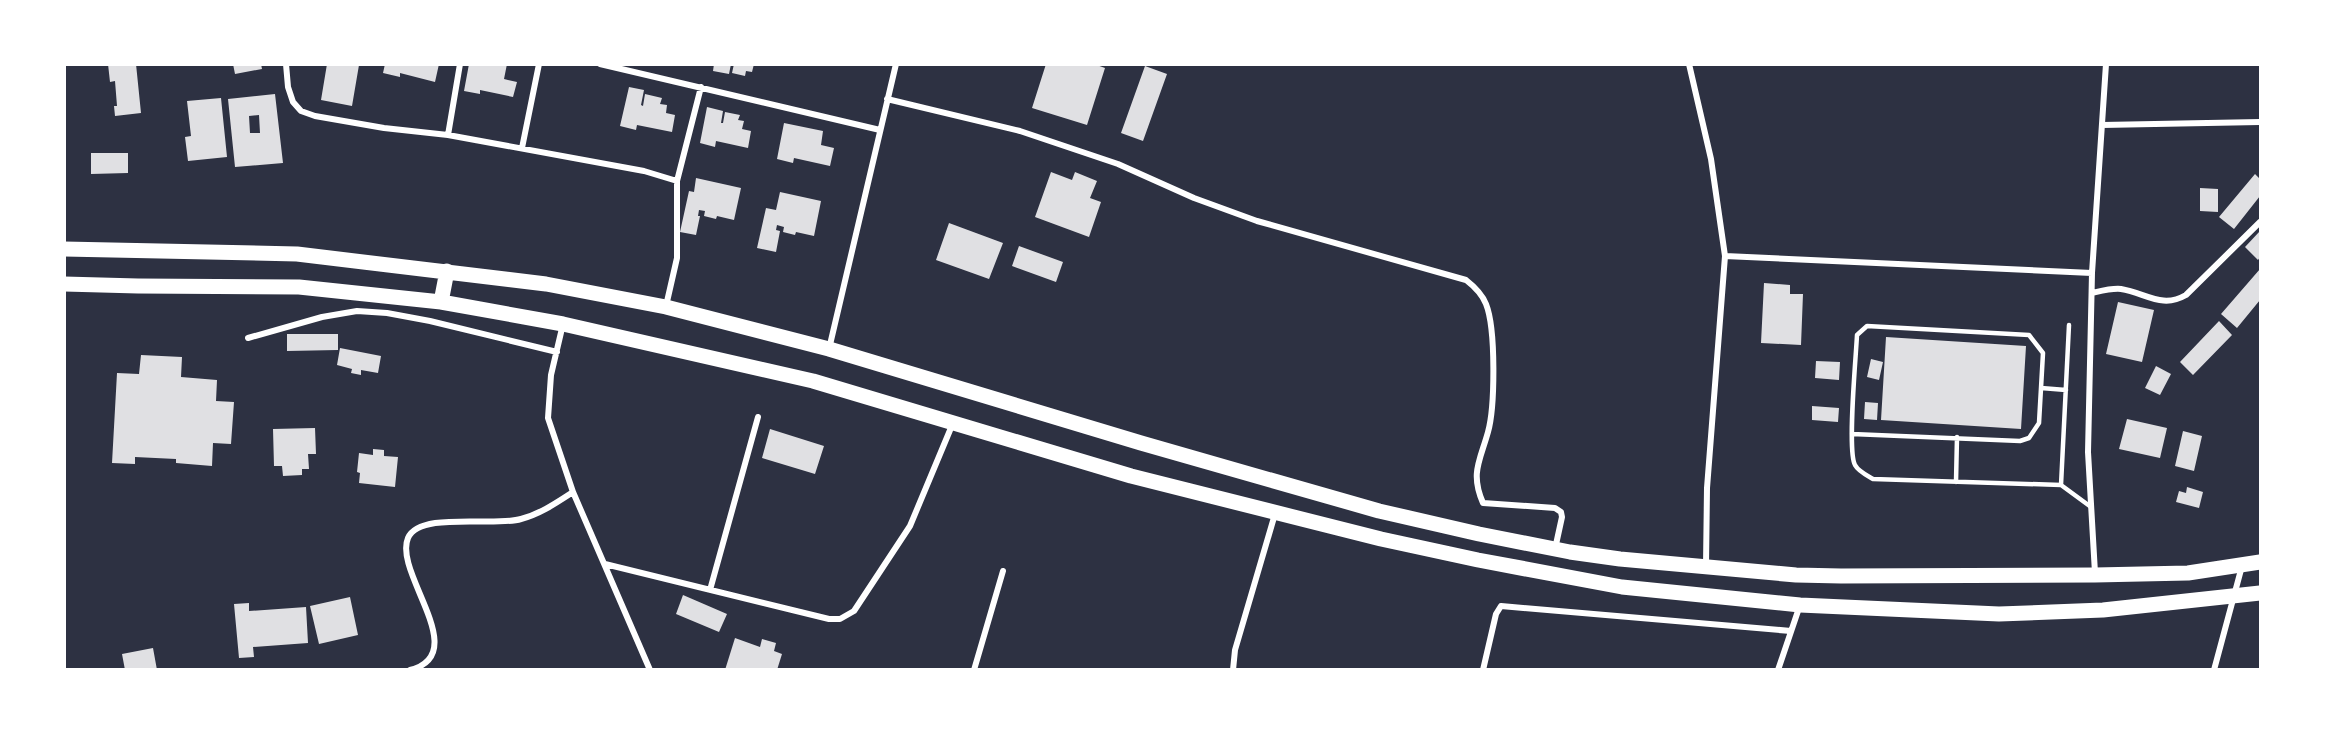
<svg xmlns="http://www.w3.org/2000/svg" width="2325" height="734" font-family="Jost,sans-serif">
  <style>
    .building { fill: #e0e0e3; fill-rule: evenodd }
    .lines { fill: none; stroke-linecap: round; stroke-linejoin: round }
    .service { stroke: #fff; stroke-width: 4.5 }
    .minor { stroke: #fff; stroke-width: 6 }
    .primary { stroke: #fff; stroke-width: 15 }
  </style>
  <rect width="100%" height="100%" fill="#2d3142"/>
  <path class="building" d="M 108,64 L 136,64 L 141,113 L 115,116 L 114,106 L 117,106 L 115,81 L 110,82 Z
    M 233,64 L 261,64 L 262,69 L 235,74 Z
    M 327,64 L 359,65 L 352,106 L 321,100 Z
    M 385,64 L 439,64 L 435,82 L 400,73 L 400,77 L 383,73 Z
    M 469,64 L 507,64 L 504,79 L 517,82 L 513,97 L 480,90 L 480,94 L 464,91 Z
    M 714,64 L 731,64 L 729,74 L 713,71 Z
    M 734,64 L 754,64 L 752,72 L 746,71 L 745,76 L 732,73 Z
    M 1046,64 L 1094,64 L 1105,68 L 1087,125 L 1032,108 Z
    M 1145,66 L 1167,74 L 1143,141 L 1121,133 Z
    M 629,87 L 644,90 L 641,105 L 643,106 L 645,94 L 662,98 L 660,104 L 667,105 L 666,113 L 675,115 L 672,132 L 637,125 L 636,130 L 620,126 Z
    M 275,94 L 283,163 L 235,167 L 228,99 ZM 259,115 L 260,133 L 250,133 L 249,116 Z
    M 221,98 L 227,157 L 188,161 L 185,137 L 191,136 L 187,101 Z
    M 707,107 L 723,111 L 721,123 L 723,123 L 725,112 L 740,115 L 738,120 L 744,121 L 742,129 L 751,131 L 748,148 L 716,141 L 715,147 L 700,143 Z
    M 784,123 L 823,131 L 821,145 L 834,148 L 830,166 L 794,158 L 793,163 L 777,159 Z
    M 91,153 L 128,153 L 128,173 L 91,174 Z
    M 1051,172 L 1072,180 L 1075,172 L 1097,181 L 1090,198 L 1101,202 L 1089,237 L 1035,217 Z
    M 2255,174 L 2260,179 L 2260,196 L 2234,229 L 2219,217 Z
    M 696,178 L 741,188 L 734,220 L 717,216 L 716,219 L 704,216 L 705,211 L 699,210 L 698,216 L 700,216 L 696,235 L 680,232 L 689,191 L 694,192 Z
    M 2200,188 L 2218,189 L 2218,212 L 2200,211 Z
    M 780,192 L 821,201 L 814,236 L 796,232 L 795,235 L 783,232 L 784,227 L 777,225 L 776,230 L 780,231 L 776,252 L 757,248 L 766,208 L 776,210 Z
    M 949,223 L 1003,243 L 989,279 L 936,260 Z
    M 2260,231 L 2260,257 L 2258,260 L 2245,247 Z
    M 1019,246 L 1063,262 L 1056,282 L 1012,266 Z
    M 2260,269 L 2260,300 L 2237,328 L 2221,314 Z
    M 1764,283 L 1790,285 L 1790,294 L 1803,294 L 1801,345 L 1761,343 Z
    M 2118,302 L 2154,310 L 2142,362 L 2106,354 Z
    M 2219,321 L 2232,335 L 2193,375 L 2180,362 Z
    M 287,334 L 338,334 L 338,350 L 287,351 Z
    M 1886,337 L 2026,346 L 2021,429 L 1881,420 Z
    M 340,348 L 381,356 L 378,373 L 361,370 L 361,375 L 351,373 L 352,369 L 337,365 Z
    M 141,355 L 182,357 L 181,377 L 217,380 L 216,401 L 234,402 L 231,444 L 213,443 L 212,466 L 176,463 L 176,459 L 135,457 L 135,464 L 112,463 L 117,373 L 139,374 Z
    M 1871,359 L 1883,362 L 1879,380 L 1867,377 Z
    M 1816,361 L 1840,362 L 1839,380 L 1815,378 Z
    M 2156,366 L 2171,374 L 2160,395 L 2145,388 Z
    M 1865,402 L 1878,403 L 1877,420 L 1864,419 Z
    M 1812,406 L 1839,408 L 1838,422 L 1812,420 Z
    M 2127,419 L 2167,428 L 2160,458 L 2119,449 Z
    M 315,428 L 316,454 L 308,454 L 309,469 L 302,469 L 302,475 L 283,476 L 282,466 L 274,466 L 273,429 Z
    M 770,429 L 824,446 L 815,474 L 762,458 Z
    M 2183,431 L 2202,436 L 2194,471 L 2175,466 Z
    M 373,449 L 384,450 L 384,456 L 398,457 L 395,487 L 359,483 L 360,473 L 357,472 L 359,453 L 373,455 Z
    M 2187,487 L 2203,492 L 2199,508 L 2176,502 L 2179,491 L 2186,493 Z
    M 683,595 L 727,614 L 719,632 L 676,614 Z
    M 350,597 L 358,635 L 319,644 L 310,606 Z
    M 249,603 L 249,611 L 306,607 L 308,643 L 253,647 L 254,657 L 239,658 L 234,604 Z
    M 735,638 L 760,647 L 762,639 L 776,643 L 774,651 L 782,654 L 777,670 L 725,670 Z
    M 153,648 L 157,670 L 125,670 L 122,654 Z"/>
  <g class="lines">
    <path class="service" d="M 2041,388 L 2066,390
      M 1852,434 L 2020,441 L 2029,438 L 2039,423 L 2043,353 L 2029,335 L 1867,326 L 1857,335 C 1856,357 1847,451 1855,465 C 1858,471 1866,475 1873,479 L 2061,485 L 2091,507
      M 1956,482 L 1957,437
      M 2061,485 L 2069,325"/>
    <path class="minor" d="M 286,64 L 288,87 L 293,102 L 301,111 L 315,116 L 384,128 L 448,135 L 644,171 L 677,181
      M 600,64 L 880,130
      M 1689,64 L 1711,159 L 1725,256 L 1707,488 L 1706,566
      M 887,99 L 1020,131 L 1118,164 L 1194,198 L 1257,221 L 1466,280 C 1475,287 1482,294 1486,304 C 1496,329 1495,407 1488,432 C 1480,461 1470,473 1483,503 L 1555,508 L 1561,512 L 1562,517 L 1555,549
      M 2102,125 L 2260,122
      M 448,135 L 460,64
      M 522,148 L 539,64
      M 1725,256 L 2092,273
      M 2092,293 C 2101,291 2112,288 2121,289 C 2146,293 2162,309 2186,295 L 2260,222
      M 666,306 L 677,258 L 677,181 L 701,87
      M 563,324 L 551,375 L 548,418 L 573,492 L 650,670
      M 248,338 L 322,317 L 357,311 L 387,313 L 430,321 L 557,352
      M 829,349 L 896,64
      M 605,564 L 829,619 L 840,619 L 854,611 L 910,526 L 953,423
      M 2095,573 L 2088,452 L 2092,273 L 2106,64
      M 710,590 L 758,417
      M 410,670 C 473,654 393,573 408,538 C 420,511 494,527 521,519 C 540,514 556,503 573,492
      M 974,670 L 1003,571
      M 1233,670 L 1235,650 L 1275,514
      M 1483,670 L 1496,614 L 1501,606 L 1791,631
      M 1778,670 L 1800,605
      M 2214,670 L 2242,566"/>
    <path class="primary" d="M 64,249 L 297,254 L 546,284 L 666,307 L 829,349 L 1141,443 L 1379,511 L 1479,534 L 1570,552 L 1620,559 L 1796,575 L 1841,576 L 2095,575 L 2188,573 L 2260,562
      M 64,284 L 138,286 L 299,287 L 441,302 L 563,324 L 813,381 L 1131,476 L 1381,539 L 1478,560 L 1622,587 L 1800,605 L 1999,614 L 2103,610 L 2260,593
      M 441,302 L 447,271"/>
  </g>
  <rect width="2325" height="734" fill="none" stroke="#ffffff" stroke-width="132"/>
</svg>
